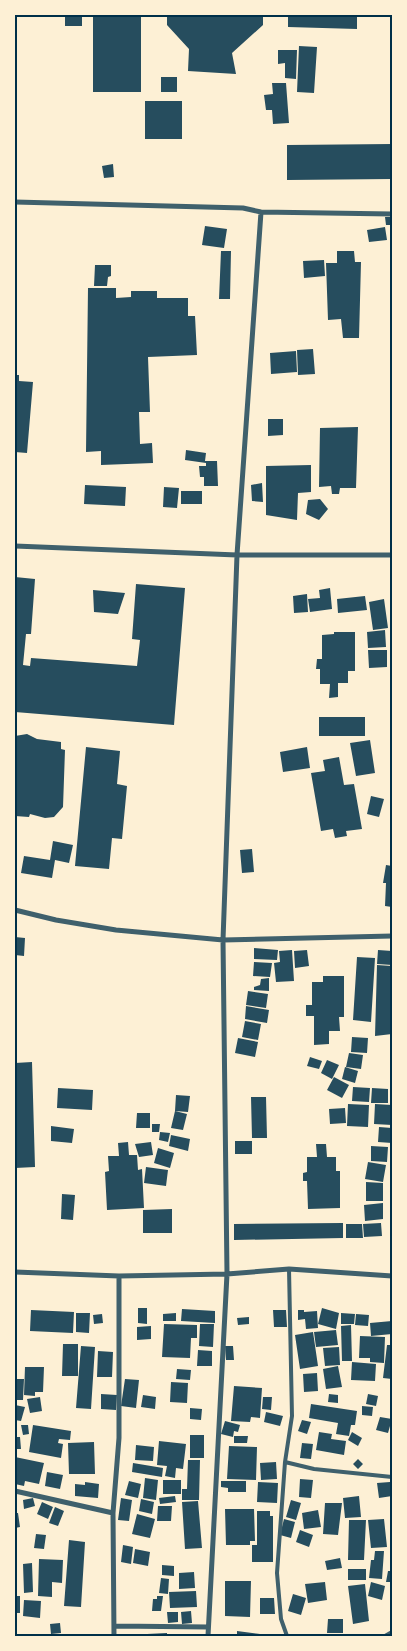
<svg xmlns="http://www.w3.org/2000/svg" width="407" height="1651" font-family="'Open Sans',sans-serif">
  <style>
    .building { fill: #264d5e }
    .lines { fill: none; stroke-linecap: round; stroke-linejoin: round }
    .service { stroke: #3f606c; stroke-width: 4 }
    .minor { stroke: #3f606c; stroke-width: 5 }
    .neatline { fill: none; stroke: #003049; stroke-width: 2 }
  </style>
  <rect width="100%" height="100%" fill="#fdf0d5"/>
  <path class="building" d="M 65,15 L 82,15 L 82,26 L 65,26 Z
    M 93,15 L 141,15 L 141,92 L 93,92 Z
    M 167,15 L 263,15 L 263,25 L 232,53 L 236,74 L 188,71 L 189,49 L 167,25 Z
    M 288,15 L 357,15 L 357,29 L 288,27 Z
    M 299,46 L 317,47 L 314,93 L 297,92 Z
    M 278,50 L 297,50 L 296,79 L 285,78 L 285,63 L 278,64 Z
    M 161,77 L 177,77 L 177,92 L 161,92 Z
    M 272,83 L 286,83 L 289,123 L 273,124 L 272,110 L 266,110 L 264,95 L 273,94 Z
    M 145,101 L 182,101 L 182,139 L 145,139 Z
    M 392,144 L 392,179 L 287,180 L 287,145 Z
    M 113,164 L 114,177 L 104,178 L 102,166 Z
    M 385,217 L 392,217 L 392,225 L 386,225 Z
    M 205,226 L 227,229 L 224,248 L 202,245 Z
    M 385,227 L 387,240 L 369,242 L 367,230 Z
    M 221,251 L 231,251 L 230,299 L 219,299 Z
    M 337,251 L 354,251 L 355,262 L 361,262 L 359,338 L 343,338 L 341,319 L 328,320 L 326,263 L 337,263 Z
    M 324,260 L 325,276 L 304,278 L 303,261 Z
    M 95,265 L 111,265 L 111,276 L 108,277 L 107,286 L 94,286 Z
    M 88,288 L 116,288 L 116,298 L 131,297 L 131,291 L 157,291 L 157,298 L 188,298 L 188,316 L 195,316 L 197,355 L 148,357 L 150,412 L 139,412 L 140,444 L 152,443 L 153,463 L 101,465 L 101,451 L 86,452 Z
    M 313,349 L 315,374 L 298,375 L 297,350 Z
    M 296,351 L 297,372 L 271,374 L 270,353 Z
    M 15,375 L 19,375 L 19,381 L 33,382 L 27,453 L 15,452 Z
    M 268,419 L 283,419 L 283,435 L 268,436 Z
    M 358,427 L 356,488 L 340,488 L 339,494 L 332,494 L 331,486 L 319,487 L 320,428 Z
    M 186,450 L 206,453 L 205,461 L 217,461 L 218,486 L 204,486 L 204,477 L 200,477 L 199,466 L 206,466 L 206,463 L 185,460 Z
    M 311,465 L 311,492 L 298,493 L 297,520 L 266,515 L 266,466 Z
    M 262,483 L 263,502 L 252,501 L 251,485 Z
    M 85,485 L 126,487 L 125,506 L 84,504 Z
    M 164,487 L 179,488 L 177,508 L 163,507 Z
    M 181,491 L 202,491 L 202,504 L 181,504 Z
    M 320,499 L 328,509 L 319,520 L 306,514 L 308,500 Z
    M 15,577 L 35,579 L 31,634 L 26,634 L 23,665 L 30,666 L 31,658 L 137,666 L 140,640 L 132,639 L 136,584 L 185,588 L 174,725 L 15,712 Z
    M 330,588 L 332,609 L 310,612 L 308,599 L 320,598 L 319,590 Z
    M 93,590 L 125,593 L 118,614 L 94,612 Z
    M 307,594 L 308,612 L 294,613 L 293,596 Z
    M 365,596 L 367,610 L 338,613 L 337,599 Z
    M 384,599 L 388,628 L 373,630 L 369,602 Z
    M 385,630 L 386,647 L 368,648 L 367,632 Z
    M 334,632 L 355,632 L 355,671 L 348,671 L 348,683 L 338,683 L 338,697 L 329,698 L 330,684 L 320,684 L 320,669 L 316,669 L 317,659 L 322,659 L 322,635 L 334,634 Z
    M 368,650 L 387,650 L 387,667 L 369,668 Z
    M 319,717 L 365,717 L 365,736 L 319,736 Z
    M 27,734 L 37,739 L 61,742 L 61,749 L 65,750 L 63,807 L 54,817 L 45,818 L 30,814 L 29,817 L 15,816 L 15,736 Z
    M 370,740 L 375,773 L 356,776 L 350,743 Z
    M 86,747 L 120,751 L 117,784 L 127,786 L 122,839 L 112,838 L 109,869 L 75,866 Z
    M 307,747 L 310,768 L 283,772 L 280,752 Z
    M 339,757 L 344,785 L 354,784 L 362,829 L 346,831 L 347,836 L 335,838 L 333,829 L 321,831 L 311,773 L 325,771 L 323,760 Z
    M 371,796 L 384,799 L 379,817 L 367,814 Z
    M 53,841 L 73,845 L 69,863 L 55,860 L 52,878 L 21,873 L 24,856 L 50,860 Z
    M 252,849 L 254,872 L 242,873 L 240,850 Z
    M 386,865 L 392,866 L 392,907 L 385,906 L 386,883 L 383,883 Z
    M 15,937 L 25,938 L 24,956 L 15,955 Z
    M 254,948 L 278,950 L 277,960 L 254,959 Z
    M 292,950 L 294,981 L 276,982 L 274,963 L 280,962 L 279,951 Z
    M 307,950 L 309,966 L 295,968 L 294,951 Z
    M 378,950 L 392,951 L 392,965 L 377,964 Z
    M 357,957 L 375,958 L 371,1022 L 353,1020 Z
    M 254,962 L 272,963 L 270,977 L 253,976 Z
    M 377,965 L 392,966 L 392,1034 L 375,1036 Z
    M 323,976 L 344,976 L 344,1017 L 339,1017 L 340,1031 L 329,1031 L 329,1044 L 314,1045 L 314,1016 L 306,1016 L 306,1005 L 312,1005 L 312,982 L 323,982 Z
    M 269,978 L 269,991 L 254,990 L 254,987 L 260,985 L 261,979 Z
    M 248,991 L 268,994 L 266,1008 L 246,1005 Z
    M 246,1006 L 269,1010 L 267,1023 L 245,1019 Z
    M 245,1021 L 261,1024 L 258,1040 L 242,1037 Z
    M 352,1037 L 368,1038 L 367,1053 L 351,1052 Z
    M 238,1038 L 258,1042 L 255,1057 L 235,1053 Z
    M 349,1053 L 363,1055 L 361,1069 L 346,1067 Z
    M 310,1057 L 322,1061 L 319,1069 L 307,1066 Z
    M 327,1060 L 339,1065 L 332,1079 L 321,1073 Z
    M 32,1062 L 35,1167 L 15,1168 L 15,1063 Z
    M 345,1067 L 358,1071 L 355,1083 L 342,1079 Z
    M 334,1077 L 349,1085 L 342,1098 L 327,1090 Z
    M 353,1087 L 370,1088 L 369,1102 L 352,1101 Z
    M 58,1088 L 93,1090 L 92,1110 L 57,1108 Z
    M 372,1088 L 388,1089 L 388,1103 L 371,1103 Z
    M 176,1095 L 190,1096 L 188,1112 L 175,1111 Z
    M 251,1097 L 266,1097 L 267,1138 L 252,1138 Z
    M 348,1104 L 369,1105 L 368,1127 L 347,1126 Z
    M 375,1104 L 392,1105 L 392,1125 L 374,1124 Z
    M 345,1108 L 346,1123 L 330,1124 L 329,1109 Z
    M 175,1111 L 187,1114 L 183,1130 L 171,1128 Z
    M 137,1113 L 150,1113 L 150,1128 L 136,1128 Z
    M 152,1124 L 160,1124 L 159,1132 L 152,1132 Z
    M 51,1126 L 74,1129 L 72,1143 L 51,1141 Z
    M 379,1127 L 392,1128 L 392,1143 L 378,1142 Z
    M 160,1132 L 170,1133 L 168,1142 L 159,1140 Z
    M 171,1135 L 190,1139 L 188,1151 L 169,1146 Z
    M 235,1141 L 252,1141 L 252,1154 L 235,1154 Z
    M 128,1142 L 129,1155 L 137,1155 L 138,1170 L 142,1169 L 144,1208 L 107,1210 L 105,1172 L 109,1171 L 108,1156 L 119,1156 L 118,1143 Z
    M 151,1142 L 153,1155 L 139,1157 L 135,1144 Z
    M 316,1144 L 326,1144 L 327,1157 L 336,1157 L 336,1171 L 340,1171 L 340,1208 L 308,1209 L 307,1181 L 303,1181 L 303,1173 L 307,1172 L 307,1157 L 317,1157 Z
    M 371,1146 L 388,1147 L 387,1162 L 371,1161 Z
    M 158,1148 L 174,1153 L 170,1168 L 154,1163 Z
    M 368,1162 L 386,1165 L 383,1182 L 365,1179 Z
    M 146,1167 L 168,1170 L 166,1186 L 144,1183 Z
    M 366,1182 L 383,1183 L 383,1201 L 366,1201 Z
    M 62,1194 L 75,1195 L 73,1220 L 61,1219 Z
    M 383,1203 L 383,1219 L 365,1221 L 364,1205 Z
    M 172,1209 L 172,1233 L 143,1233 L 143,1210 Z
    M 343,1223 L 343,1238 L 234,1240 L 234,1224 Z
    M 381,1223 L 382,1236 L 364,1237 L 363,1224 Z
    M 346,1224 L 362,1224 L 363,1238 L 346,1238 Z
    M 138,1308 L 147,1308 L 147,1324 L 138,1323 Z
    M 322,1308 L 339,1313 L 336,1329 L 318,1324 Z
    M 182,1309 L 215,1311 L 215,1323 L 181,1321 Z
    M 31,1310 L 74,1312 L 73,1333 L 30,1331 Z
    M 273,1310 L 286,1310 L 287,1327 L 274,1327 Z
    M 298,1310 L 304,1310 L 304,1312 L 317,1311 L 318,1328 L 306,1329 L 305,1319 L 298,1320 Z
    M 76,1313 L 90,1313 L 89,1333 L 76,1332 Z
    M 176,1313 L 176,1321 L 163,1321 L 163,1314 Z
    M 341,1313 L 355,1314 L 354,1324 L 341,1324 Z
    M 102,1314 L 103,1323 L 94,1324 L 93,1315 Z
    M 356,1314 L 369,1315 L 368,1326 L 355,1325 Z
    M 249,1317 L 249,1324 L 238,1325 L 237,1318 Z
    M 392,1321 L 392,1334 L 371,1336 L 370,1323 Z
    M 164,1324 L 197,1325 L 197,1338 L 191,1338 L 190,1358 L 162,1357 Z
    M 200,1324 L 214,1324 L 213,1347 L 199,1346 Z
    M 351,1325 L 352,1361 L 342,1361 L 341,1326 Z
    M 151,1326 L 151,1339 L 137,1340 L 137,1327 Z
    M 336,1330 L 338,1345 L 316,1347 L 314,1332 Z
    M 313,1332 L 318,1366 L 300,1369 L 295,1335 Z
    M 360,1336 L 385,1337 L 384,1363 L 370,1362 L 370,1358 L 359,1358 Z
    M 63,1344 L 78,1344 L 78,1376 L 62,1376 Z
    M 387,1345 L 392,1345 L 392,1379 L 383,1378 Z
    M 81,1346 L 95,1347 L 91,1409 L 76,1408 Z
    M 225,1346 L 233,1346 L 234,1360 L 226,1360 Z
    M 339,1347 L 340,1365 L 325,1366 L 323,1348 Z
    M 198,1350 L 212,1351 L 212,1366 L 197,1366 Z
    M 98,1351 L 113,1352 L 112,1377 L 97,1377 Z
    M 352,1362 L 376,1364 L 375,1381 L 351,1380 Z
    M 338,1366 L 342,1387 L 326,1389 L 323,1369 Z
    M 25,1367 L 44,1367 L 43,1392 L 35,1392 L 35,1396 L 24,1395 Z
    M 177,1369 L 191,1370 L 190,1380 L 176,1379 Z
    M 317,1373 L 318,1391 L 304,1392 L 303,1374 Z
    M 15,1379 L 24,1379 L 23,1400 L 15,1400 Z
    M 125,1379 L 139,1380 L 136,1408 L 121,1406 Z
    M 171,1382 L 188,1383 L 187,1403 L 170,1402 Z
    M 234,1386 L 262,1388 L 260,1418 L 251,1417 L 250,1422 L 231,1421 Z
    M 101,1394 L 117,1395 L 116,1410 L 101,1409 Z
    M 329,1394 L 338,1395 L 338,1403 L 328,1402 Z
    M 368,1394 L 378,1396 L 376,1406 L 366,1404 Z
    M 143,1395 L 156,1397 L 155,1409 L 141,1407 Z
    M 40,1397 L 42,1411 L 30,1413 L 27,1399 Z
    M 263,1397 L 272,1397 L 271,1410 L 262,1409 Z
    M 311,1404 L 357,1411 L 355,1425 L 351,1425 L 349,1436 L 336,1434 L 338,1423 L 309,1418 Z
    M 15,1405 L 25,1407 L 21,1421 L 15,1420 Z
    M 362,1406 L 373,1407 L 372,1416 L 362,1415 Z
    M 190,1408 L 202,1409 L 201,1420 L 190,1419 Z
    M 266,1412 L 283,1416 L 280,1426 L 264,1422 Z
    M 380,1417 L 392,1419 L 388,1433 L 376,1430 Z
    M 302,1420 L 311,1422 L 307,1434 L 298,1431 Z
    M 225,1421 L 240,1425 L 238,1432 L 234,1431 L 233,1437 L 221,1434 Z
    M 21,1425 L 28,1425 L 29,1434 L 23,1435 Z
    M 33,1425 L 71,1431 L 70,1440 L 59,1439 L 58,1443 L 63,1444 L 61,1458 L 29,1452 Z
    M 319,1432 L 332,1434 L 331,1439 L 346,1441 L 344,1455 L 316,1450 Z
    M 352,1432 L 362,1438 L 358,1446 L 348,1440 Z
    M 190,1435 L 204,1435 L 204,1458 L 190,1458 Z
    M 234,1436 L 248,1436 L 247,1443 L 234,1443 Z
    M 15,1437 L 20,1437 L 21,1449 L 15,1449 Z
    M 159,1441 L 186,1444 L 183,1469 L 176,1468 L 175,1478 L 165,1476 L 167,1466 L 157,1465 Z
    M 94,1442 L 95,1474 L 69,1474 L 68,1443 Z
    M 302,1443 L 313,1444 L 311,1459 L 300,1458 Z
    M 136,1445 L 154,1447 L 153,1461 L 135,1460 Z
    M 229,1446 L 257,1447 L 256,1480 L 227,1479 Z
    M 15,1457 L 44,1463 L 39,1484 L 25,1481 L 24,1486 L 15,1484 Z
    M 358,1459 L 363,1464 L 358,1469 L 353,1464 Z
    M 188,1460 L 200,1460 L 199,1500 L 182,1500 L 182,1489 L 187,1489 Z
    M 276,1462 L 277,1479 L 261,1480 L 260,1463 Z
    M 133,1463 L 163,1468 L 162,1477 L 132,1472 Z
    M 47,1472 L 63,1475 L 60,1489 L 45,1486 Z
    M 145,1478 L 158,1480 L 156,1500 L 143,1498 Z
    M 300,1479 L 313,1480 L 311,1498 L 299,1497 Z
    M 163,1480 L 181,1480 L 181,1494 L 163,1494 Z
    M 129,1481 L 141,1484 L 138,1498 L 125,1495 Z
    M 221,1481 L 246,1481 L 246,1492 L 228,1492 L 228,1488 L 221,1487 Z
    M 85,1482 L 99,1484 L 98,1498 L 75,1496 L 75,1484 L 85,1485 Z
    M 258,1482 L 278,1483 L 277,1503 L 257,1502 Z
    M 390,1482 L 392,1496 L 379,1498 L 377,1483 Z
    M 175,1496 L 176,1502 L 160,1504 L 159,1498 Z
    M 359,1496 L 361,1517 L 345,1518 L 343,1498 Z
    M 33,1498 L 35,1506 L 24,1509 L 23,1500 Z
    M 121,1498 L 132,1500 L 129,1521 L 118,1520 Z
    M 141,1499 L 154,1502 L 152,1514 L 139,1511 Z
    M 291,1500 L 301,1503 L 296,1520 L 286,1517 Z
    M 198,1501 L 202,1548 L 185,1549 L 182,1502 Z
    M 42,1502 L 53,1507 L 48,1519 L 37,1514 Z
    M 325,1503 L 342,1503 L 338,1535 L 323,1534 Z
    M 158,1506 L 172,1506 L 171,1521 L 157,1521 Z
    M 55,1507 L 64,1511 L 58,1526 L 49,1523 Z
    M 225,1509 L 254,1509 L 255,1541 L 250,1541 L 250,1545 L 226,1545 Z
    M 318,1510 L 321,1527 L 304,1529 L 302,1513 Z
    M 257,1511 L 270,1511 L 270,1516 L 273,1516 L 273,1562 L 252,1562 L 252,1545 L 257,1545 Z
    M 15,1513 L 18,1513 L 20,1527 L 15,1528 Z
    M 137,1514 L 155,1519 L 150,1538 L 132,1534 Z
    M 284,1519 L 295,1522 L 291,1538 L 280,1535 Z
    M 384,1519 L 387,1547 L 371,1548 L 368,1520 Z
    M 349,1520 L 366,1520 L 364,1560 L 348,1560 Z
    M 300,1530 L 313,1535 L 309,1547 L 296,1542 Z
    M 36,1534 L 46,1535 L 44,1549 L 34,1548 Z
    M 69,1540 L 85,1542 L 81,1607 L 64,1606 Z
    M 123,1545 L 133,1547 L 131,1564 L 121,1562 Z
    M 135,1549 L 150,1552 L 148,1566 L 133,1563 Z
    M 375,1551 L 384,1551 L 382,1579 L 369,1578 L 371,1560 L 374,1560 Z
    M 340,1558 L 342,1568 L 327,1570 L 325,1561 Z
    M 39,1559 L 63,1560 L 62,1583 L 52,1582 L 52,1597 L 38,1596 Z
    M 32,1563 L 33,1592 L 24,1593 L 23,1564 Z
    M 162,1565 L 174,1566 L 174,1576 L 162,1575 Z
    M 348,1569 L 366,1569 L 366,1580 L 348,1580 Z
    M 388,1571 L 392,1571 L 392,1582 L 386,1582 Z
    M 194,1572 L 195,1588 L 179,1589 L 179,1573 Z
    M 161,1578 L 169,1579 L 168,1594 L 159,1593 Z
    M 225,1581 L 251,1581 L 250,1617 L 225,1616 Z
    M 325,1582 L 327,1600 L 308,1603 L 305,1584 Z
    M 371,1582 L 385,1586 L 382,1600 L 368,1596 Z
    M 365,1584 L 369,1621 L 353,1624 L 348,1586 Z
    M 196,1591 L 197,1607 L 170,1608 L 169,1592 Z
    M 293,1594 L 306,1598 L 301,1615 L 288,1611 Z
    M 15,1596 L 20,1596 L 20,1613 L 15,1613 Z
    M 157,1596 L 163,1596 L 161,1611 L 152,1611 L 153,1599 L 157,1599 Z
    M 260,1598 L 274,1598 L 275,1614 L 260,1614 Z
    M 24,1600 L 41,1601 L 40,1618 L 23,1616 Z
    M 191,1611 L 192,1623 L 182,1624 L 181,1612 Z
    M 167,1612 L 178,1612 L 178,1622 L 168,1623 Z
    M 328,1619 L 343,1619 L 343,1633 L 327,1633 Z
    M 60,1623 L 61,1633 L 51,1634 L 50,1624 Z
    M 237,1631 L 268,1635 L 268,1636 L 237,1636 Z
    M 167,1633 L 167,1636 L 147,1636 L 147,1634 Z"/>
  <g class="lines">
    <path class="service" d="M 289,1269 L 292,1416 L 285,1462 L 314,1469 L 392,1477
      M 285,1462 L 277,1573 L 281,1619 L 287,1636
      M 385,1636 L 392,1632"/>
    <path class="minor" d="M 15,202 L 243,208 L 261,212 L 392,214
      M 15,546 L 237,555 L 392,555
      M 15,910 L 56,920 L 116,930 L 223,940 L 392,936
      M 15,1272 L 119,1276 L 227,1274 L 289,1269 L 392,1276
      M 15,1491 L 113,1513
      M 115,1626 L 208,1627
      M 114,1636 L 113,1513 L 119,1438 L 119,1276
      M 208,1636 L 227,1274 L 223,940 L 237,555 L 261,212"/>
  </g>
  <rect width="407" height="1651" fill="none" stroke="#fdf0d5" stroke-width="32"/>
  <rect x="16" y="16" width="375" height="1619" class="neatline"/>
</svg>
